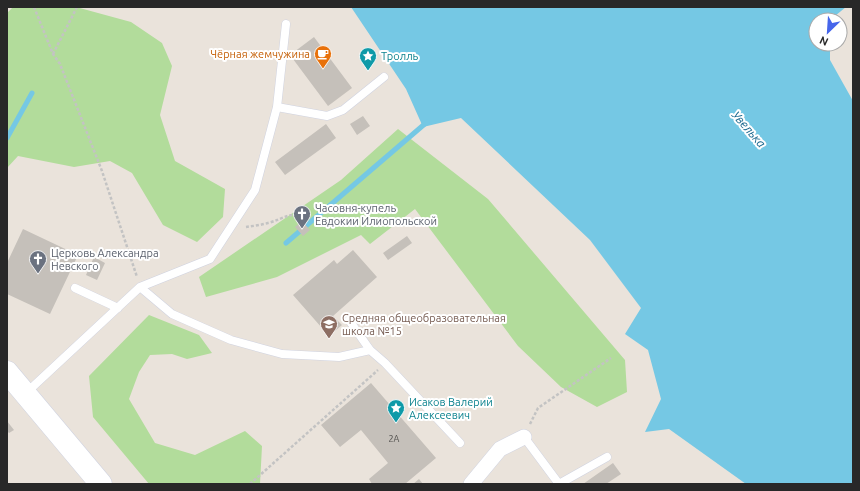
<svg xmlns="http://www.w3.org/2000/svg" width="860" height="491" font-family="Ubuntu,sans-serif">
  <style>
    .green { fill: #b2dc9b }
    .water { fill: #75c8e4 }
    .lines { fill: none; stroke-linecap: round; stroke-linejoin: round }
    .stream { stroke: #75c8e4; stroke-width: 5 }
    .building { fill: #c5c0ba }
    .lane-casing { stroke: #d0d3e0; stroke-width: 9 }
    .street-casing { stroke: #d0d3e0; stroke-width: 16 }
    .secondary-casing { stroke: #d0d3e0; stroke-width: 23 }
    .path { stroke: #c3c3c3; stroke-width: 2.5; stroke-dasharray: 3 2; stroke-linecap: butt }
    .lane { stroke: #fff; stroke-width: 8 }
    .street { stroke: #fff; stroke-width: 15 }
    .secondary { stroke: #fff; stroke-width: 22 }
    .labels { text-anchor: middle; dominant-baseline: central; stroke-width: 4; stroke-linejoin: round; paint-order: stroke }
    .number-label { font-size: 9px; fill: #4f4e4c }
    .food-label { font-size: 11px; fill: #c56008; stroke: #fff; text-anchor: end }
    .culture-label { font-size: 11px; fill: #0d838f; stroke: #fff; text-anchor: start }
    .worship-label { font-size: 11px; fill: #5b616d; stroke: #fff; text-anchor: start }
    .education-label { font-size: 11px; fill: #785e54; stroke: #fff; text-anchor: start }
    .water-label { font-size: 12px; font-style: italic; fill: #17668d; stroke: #fff }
  </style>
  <rect width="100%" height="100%" fill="#eae3db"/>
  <path class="green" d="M 13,7 L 76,7 L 131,22 L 162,43 L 172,66 L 160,115 L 175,161 L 225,189 L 223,217 L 197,242 L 163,225 L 132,173 L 110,161 L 74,167 L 18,156 L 7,168 L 7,13 Z
    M 398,129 L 488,199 L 625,360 L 627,392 L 597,407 L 561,387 L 518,346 L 415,209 L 370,244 L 361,235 L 277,277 L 206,297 L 199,277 L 341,180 Z
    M 149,315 L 199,335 L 212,353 L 187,359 L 172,354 L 150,355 L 139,372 L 129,399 L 155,443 L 195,455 L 245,431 L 262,446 L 260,484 L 149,484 L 93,417 L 89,376 Z"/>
  <path class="water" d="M 351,7 L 846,7 L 830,20 L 816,20 L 816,44 L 830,44 L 830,60 L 853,101 L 853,484 L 746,484 L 669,429 L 645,432 L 661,399 L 648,350 L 625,334 L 641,308 L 590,240 L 461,118 L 423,127 L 406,89 Z"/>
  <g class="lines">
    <path class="stream" d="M 7,138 L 32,93
      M 286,243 L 427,122"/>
  </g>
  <path class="building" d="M 314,37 L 352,88 L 328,106 L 290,55 Z
    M 363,116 L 370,126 L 357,135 L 350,124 Z
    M 326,124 L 336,138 L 285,175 L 275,162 Z
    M 302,221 L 310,230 L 303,236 L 295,227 Z
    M 23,229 L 78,255 L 50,314 L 7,294 L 7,263 Z
    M 407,236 L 412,243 L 388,260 L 383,253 Z
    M 353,250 L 377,277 L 333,316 L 342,325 L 329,336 L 293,295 L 334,260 L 337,264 Z
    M 94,257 L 105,263 L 97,280 L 86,275 Z
    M 371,383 L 436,458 L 405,484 L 372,484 L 369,479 L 388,463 L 361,430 L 340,447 L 321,425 Z
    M 7,421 L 14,430 L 9,433 L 7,431 Z
    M 613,463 L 621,474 L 606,484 L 583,484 Z
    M 419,479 L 423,484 L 413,484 Z"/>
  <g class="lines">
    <g class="lane-casing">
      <path id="lane" d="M 277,107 L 327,116 L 343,110 L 384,77
        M 140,287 L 172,314 L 231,340 L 282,354 L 339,357 L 370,350
        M 75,288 L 118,308
        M 349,320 L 370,350 L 385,363 L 460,443
        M 26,393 L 140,287 L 210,259 L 255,190 L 277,107 L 286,24
        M 524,437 L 559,484 L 607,457"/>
    </g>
    <g class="street-casing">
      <path id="street" d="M 471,484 L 500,449 L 524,437"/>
    </g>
    <g class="secondary-casing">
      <path id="secondary" d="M 7,372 L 101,484"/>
    </g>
    <path class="path" d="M 34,7 L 53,54 L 60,64 L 102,171 L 137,277
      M 53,54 L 77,7
      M 246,227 C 253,226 261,225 268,223 C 284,219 292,209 308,220
      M 530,424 L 538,408 L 611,358
      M 250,484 L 378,370"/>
    <use href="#lane" class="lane"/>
    <use href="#street" class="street"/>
    <use href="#secondary" class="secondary"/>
  </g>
  <defs>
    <g id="cafe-pin" transform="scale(0.9)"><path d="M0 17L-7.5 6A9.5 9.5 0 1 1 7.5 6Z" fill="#e8710a" stroke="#fff"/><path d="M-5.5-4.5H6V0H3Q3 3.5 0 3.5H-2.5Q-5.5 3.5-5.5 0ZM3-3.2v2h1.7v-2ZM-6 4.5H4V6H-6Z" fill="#fff"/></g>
    <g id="sight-pin" transform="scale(0.9)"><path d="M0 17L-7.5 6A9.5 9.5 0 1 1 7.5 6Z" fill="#0f9aa8" stroke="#fff"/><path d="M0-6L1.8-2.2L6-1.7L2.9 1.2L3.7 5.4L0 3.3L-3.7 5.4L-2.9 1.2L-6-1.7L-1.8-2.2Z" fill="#fff"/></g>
    <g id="church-pin" transform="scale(0.9)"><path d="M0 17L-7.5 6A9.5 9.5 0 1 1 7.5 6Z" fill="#6b7280" stroke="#fff"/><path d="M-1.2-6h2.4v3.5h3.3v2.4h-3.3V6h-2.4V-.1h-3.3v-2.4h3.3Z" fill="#fff"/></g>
    <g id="school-pin" transform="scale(0.9)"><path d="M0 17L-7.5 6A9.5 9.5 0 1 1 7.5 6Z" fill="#8d6e63" stroke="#fff"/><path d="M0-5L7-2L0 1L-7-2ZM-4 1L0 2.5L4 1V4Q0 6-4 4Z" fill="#fff"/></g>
  </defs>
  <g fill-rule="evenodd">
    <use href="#cafe-pin" x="323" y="54"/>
    <use href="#sight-pin" x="368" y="56"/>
    <use href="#church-pin" x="302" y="214"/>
    <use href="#church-pin" x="38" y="259"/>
    <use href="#school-pin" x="329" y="324"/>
    <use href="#sight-pin" x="396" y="408"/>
  </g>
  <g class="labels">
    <g class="number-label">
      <text x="394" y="439">2А</text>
    </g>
    <g class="food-label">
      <text x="310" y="54">Чёрная жемчужина</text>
    </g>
    <g class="culture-label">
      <text x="381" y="56">Тролль</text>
      <text x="409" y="402">Исаков Валерий<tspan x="409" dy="13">Алексеевич</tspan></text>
    </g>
    <g class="worship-label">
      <text x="315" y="208">Часовня-купель<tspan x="315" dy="13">Евдокии Илиопольской</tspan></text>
      <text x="51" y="253">Церковь Александра<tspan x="51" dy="13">Невского</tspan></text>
    </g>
    <g class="education-label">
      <text x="342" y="318">Средняя общеобразовательная<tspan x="342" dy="13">школа №15</tspan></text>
    </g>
    <g class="water-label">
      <text transform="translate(749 129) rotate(49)">Увелька</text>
    </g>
  </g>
  <rect width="860" height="491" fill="none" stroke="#282828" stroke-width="16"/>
  <g transform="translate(828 32) rotate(205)"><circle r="19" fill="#ffffff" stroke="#a9a9a9"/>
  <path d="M0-3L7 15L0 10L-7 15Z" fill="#4666eb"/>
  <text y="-6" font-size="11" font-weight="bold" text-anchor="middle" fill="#282828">N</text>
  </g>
</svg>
